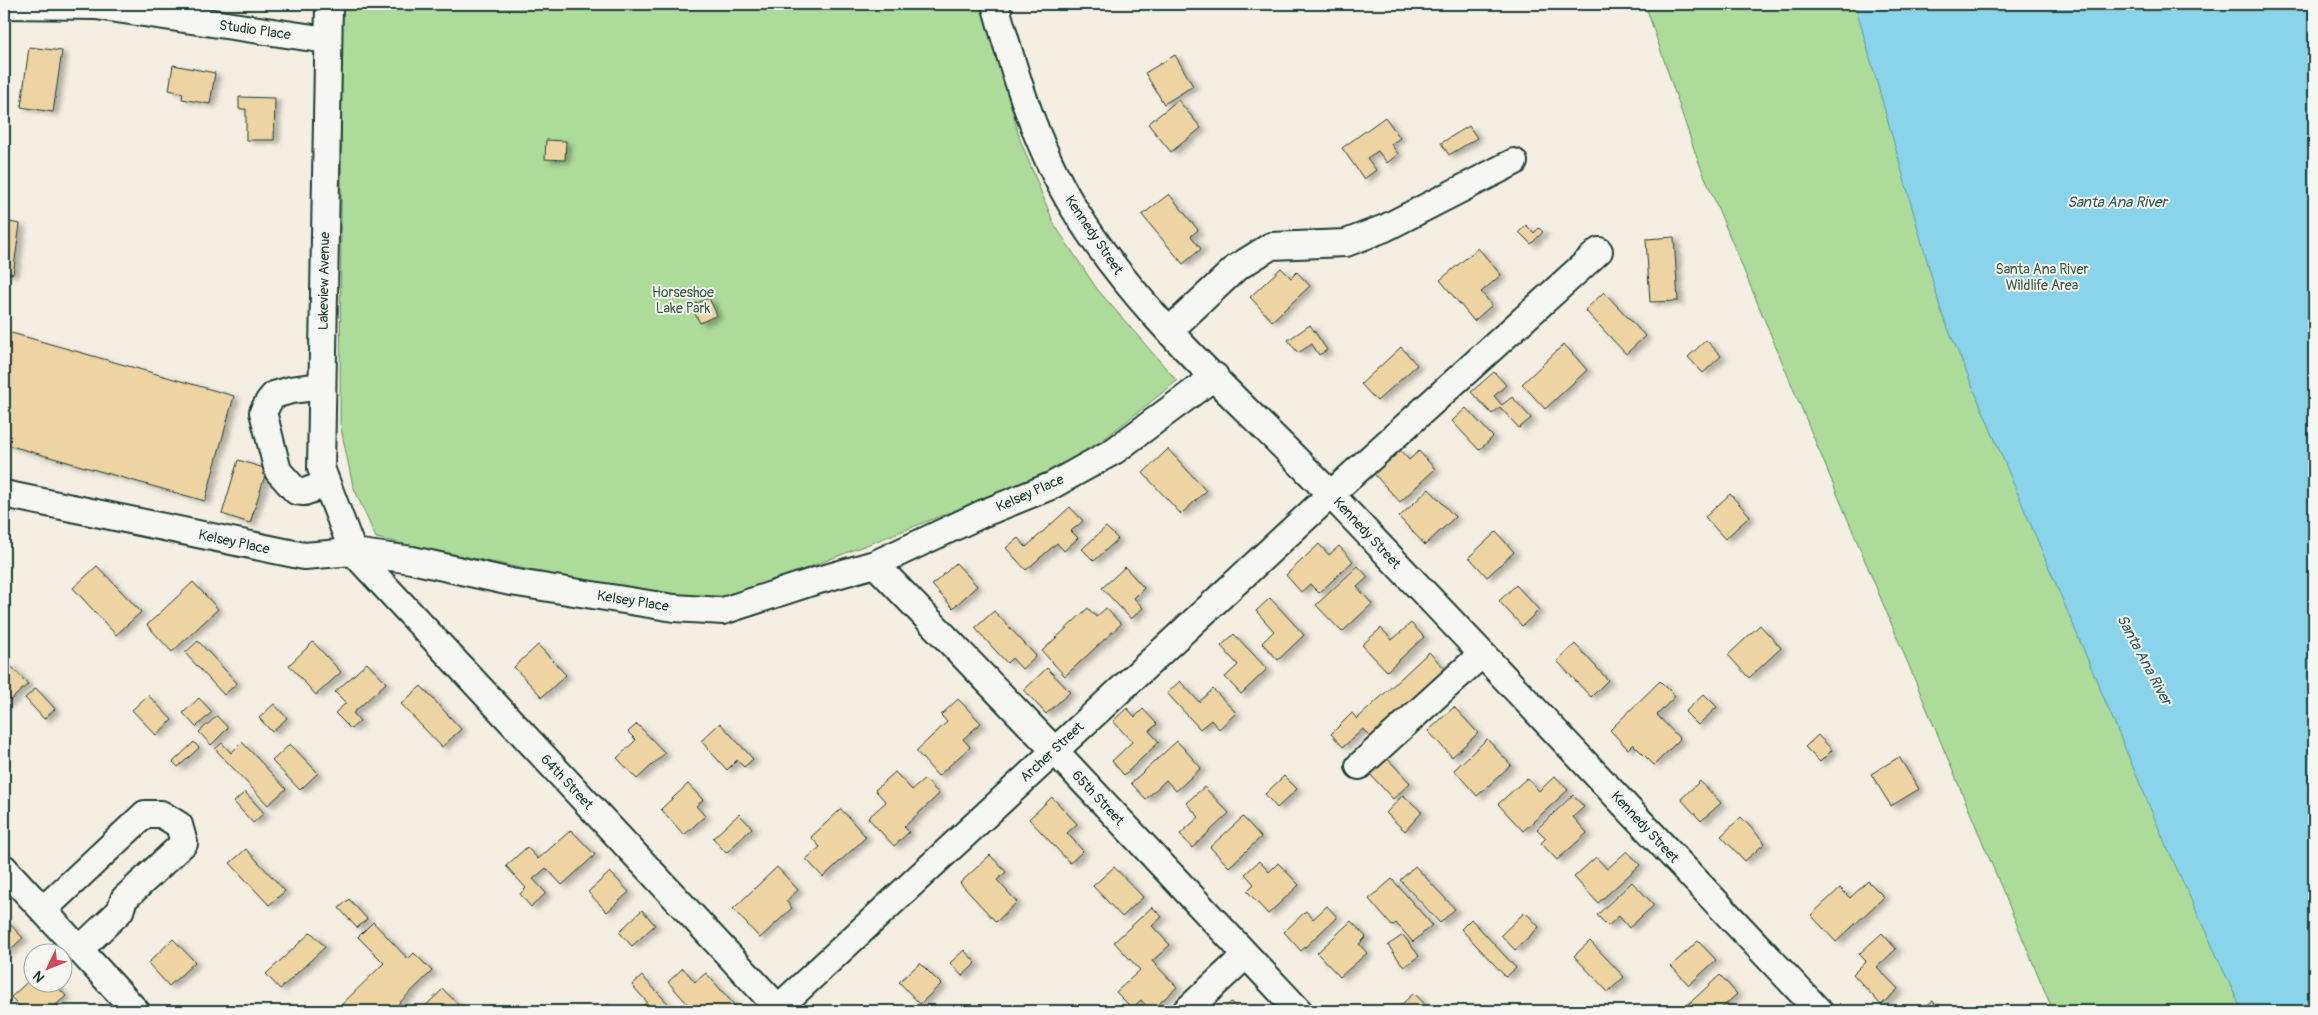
<svg xmlns="http://www.w3.org/2000/svg" width="2318" height="1015" font-family="Pangolin,sans-serif">
  <style>
    .green { fill: #addb99; stroke: #668c66 }
    .water { fill: #89d4ea; stroke: #5f98a1 }
    .building { fill: #eed4a3; stroke: #1f3d34; filter: url(#shadow) }
    .lines { fill: none; stroke-linecap: round; stroke-linejoin: round }
    .minor-casing { stroke: #1f3d34; stroke-width: 30 }
    .minor { stroke: #f6f6f2; stroke-width: 26 }
    .labels { text-anchor: middle; dominant-baseline: central; stroke-width: 4; stroke-linejoin: round; paint-order: stroke }
    .street-label { font-size: 14px; fill: #1f3d34; stroke: #f6f6f2 }
    .park-label { font-size: 14px; fill: #3b5d48; stroke: #f6f6f2 }
    .water-label { font-size: 15px; font-style: italic; fill: #345b58; stroke: #f6f6f2 }
  </style>
  <defs>
    <filter id="shadow"><feDropShadow dx="5.5" dy="3" stdDeviation="2.5" flood-color="#0004"/></filter>
  </defs>
  <rect width="100%" height="100%" fill="#f4efe2"/>
  <filter id="ink" filterUnits="userSpaceOnUse"><feTurbulence type="fractalNoise" baseFrequency=".02" numOctaves="2"/><feDisplacementMap in="SourceGraphic" scale="10" xChannelSelector="R" yChannelSelector="G"/><feConvolveMatrix kernelMatrix="1 2 1 2 8 2 1 2 1" color-interpolation-filters="sRGB"/></filter>
  <g filter="url(#ink)">
    <path class="green" d="M 342,4 L 986,4 L 1019,137 L 1054,224 L 1097,289 L 1177,381 L 1094,447 L 1064,468 L 725,600 L 661,597 L 376,538 L 353,486 L 340,424 Z
      M 1645,4 L 2314,4 L 2314,1011 L 2053,1011 L 1697,158 Z"/>
    <path class="water" d="M 1855,4 L 2314,4 L 2314,1011 L 2242,1011 L 2165,843 L 1942,314 Z"/>
    <path class="building" d="M 29,47 L 62,51 L 53,112 L 21,107 Z
      M 1175,55 L 1193,86 L 1164,104 L 1145,73 Z
      M 173,65 L 215,73 L 210,104 L 182,99 L 183,93 L 169,90 Z
      M 239,97 L 275,98 L 274,140 L 246,140 L 246,109 L 239,109 Z
      M 1178,100 L 1201,128 L 1171,152 L 1148,124 Z
      M 1385,117 L 1400,138 L 1391,144 L 1398,154 L 1387,163 L 1378,151 L 1367,158 L 1376,170 L 1364,179 L 1342,148 Z
      M 1469,126 L 1477,138 L 1449,155 L 1441,143 Z
      M 546,140 L 566,141 L 565,160 L 545,159 Z
      M 1169,194 L 1198,230 L 1191,236 L 1201,249 L 1183,264 L 1142,215 Z
      M 4,221 L 20,224 L 13,274 L 4,272 Z
      M 1526,225 L 1534,233 L 1539,228 L 1543,232 L 1531,244 L 1519,232 Z
      M 1674,237 L 1678,301 L 1650,302 L 1646,239 Z
      M 1478,248 L 1501,275 L 1481,292 L 1492,305 L 1474,321 L 1440,280 Z
      M 1281,268 L 1291,278 L 1297,272 L 1310,286 L 1272,321 L 1250,297 Z
      M 1604,292 L 1645,336 L 1626,354 L 1585,310 Z
      M 709,298 L 717,315 L 700,323 L 691,306 Z
      M 1310,325 L 1327,350 L 1319,355 L 1312,344 L 1298,353 L 1288,340 Z
      M 8,332 L 234,396 L 205,501 L 4,444 L 4,347 Z
      M 1706,340 L 1721,356 L 1703,373 L 1688,357 Z
      M 1564,344 L 1587,370 L 1545,409 L 1522,384 Z
      M 1401,347 L 1417,365 L 1377,401 L 1361,384 Z
      M 1494,372 L 1506,385 L 1494,396 L 1502,405 L 1512,397 L 1531,418 L 1519,428 L 1500,407 L 1492,414 L 1471,392 Z
      M 1466,408 L 1493,437 L 1479,450 L 1452,421 Z
      M 1168,449 L 1206,491 L 1181,514 L 1143,473 Z
      M 1400,450 L 1409,460 L 1419,451 L 1435,469 L 1400,502 L 1374,474 Z
      M 238,460 L 267,469 L 250,523 L 222,514 Z
      M 1429,489 L 1455,517 L 1425,545 L 1399,517 Z
      M 1730,494 L 1750,516 L 1725,539 L 1705,517 Z
      M 1070,507 L 1083,521 L 1071,531 L 1078,538 L 1064,551 L 1057,543 L 1026,570 L 1006,548 L 1018,538 L 1026,547 Z
      M 1106,527 L 1118,539 L 1094,561 L 1082,549 Z
      M 1496,532 L 1514,552 L 1487,577 L 1469,557 Z
      M 1319,544 L 1329,555 L 1339,546 L 1353,561 L 1319,593 L 1310,584 L 1301,592 L 1286,575 Z
      M 956,563 L 977,586 L 953,608 L 932,585 Z
      M 97,566 L 141,612 L 116,635 L 73,588 Z
      M 1358,566 L 1368,577 L 1357,587 L 1372,604 L 1342,632 L 1316,605 Z
      M 1125,567 L 1144,588 L 1134,598 L 1143,608 L 1131,619 L 1102,588 Z
      M 193,582 L 218,609 L 172,652 L 147,625 Z
      M 1516,585 L 1539,610 L 1522,626 L 1499,601 Z
      M 1270,598 L 1304,635 L 1278,660 L 1262,643 L 1274,631 L 1256,611 Z
      M 1088,608 L 1096,617 L 1106,608 L 1121,624 L 1065,676 L 1042,651 Z
      M 994,611 L 1036,656 L 1022,669 L 1012,658 L 1007,663 L 975,628 Z
      M 1411,623 L 1424,637 L 1387,671 L 1362,645 L 1381,628 L 1392,640 Z
      M 1760,625 L 1781,648 L 1749,678 L 1728,655 Z
      M 1234,634 L 1267,669 L 1241,694 L 1225,677 L 1238,665 L 1221,646 Z
      M 198,641 L 237,683 L 224,695 L 185,653 Z
      M 313,642 L 341,672 L 316,695 L 289,665 Z
      M 1575,644 L 1608,680 L 1591,697 L 1557,661 Z
      M 538,645 L 566,675 L 542,697 L 514,667 Z
      M 1429,652 L 1445,669 L 1371,739 L 1363,729 L 1343,747 L 1331,734 L 1352,713 L 1357,719 Z
      M 367,663 L 386,683 L 353,713 L 360,721 L 351,729 L 335,713 L 346,703 L 335,692 Z
      M 9,664 L 28,684 L 4,706 L 4,669 Z
      M 1047,668 L 1070,692 L 1046,714 L 1024,690 Z
      M 1180,681 L 1199,702 L 1213,689 L 1236,713 L 1219,729 L 1211,720 L 1200,729 L 1167,693 Z
      M 1660,681 L 1675,696 L 1657,715 L 1680,739 L 1654,765 L 1633,744 L 1628,749 L 1610,730 Z
      M 421,686 L 461,729 L 442,747 L 401,704 Z
      M 36,688 L 55,709 L 44,719 L 25,698 Z
      M 1704,694 L 1717,707 L 1698,725 L 1685,712 Z
      M 148,695 L 172,720 L 156,735 L 132,710 Z
      M 199,698 L 212,712 L 196,727 L 183,713 Z
      M 958,699 L 981,723 L 963,739 L 970,747 L 938,776 L 916,751 L 947,722 L 941,715 Z
      M 274,704 L 287,718 L 272,732 L 259,718 Z
      M 1454,707 L 1478,733 L 1452,757 L 1428,731 Z
      M 1127,708 L 1135,717 L 1143,709 L 1157,724 L 1149,731 L 1159,742 L 1124,775 L 1112,761 L 1132,742 L 1113,721 Z
      M 217,716 L 228,728 L 211,745 L 199,732 Z
      M 720,723 L 753,759 L 744,767 L 737,760 L 727,770 L 701,741 Z
      M 637,724 L 665,753 L 637,779 L 617,758 L 636,740 L 628,732 Z
      M 1818,735 L 1832,750 L 1820,762 L 1805,747 Z
      M 1487,739 L 1511,765 L 1477,796 L 1454,770 Z
      M 1177,741 L 1201,768 L 1176,791 L 1166,780 L 1146,799 L 1131,783 Z
      M 194,742 L 199,748 L 178,767 L 173,762 Z
      M 242,742 L 286,789 L 268,805 L 215,749 L 222,743 L 231,753 Z
      M 290,744 L 318,773 L 300,790 L 272,761 Z
      M 1385,756 L 1410,783 L 1393,799 L 1368,772 Z
      M 1899,757 L 1919,789 L 1891,806 L 1871,774 Z
      M 895,772 L 912,790 L 925,779 L 939,794 L 904,827 L 909,832 L 894,846 L 868,818 L 886,802 L 875,790 Z
      M 1284,776 L 1297,789 L 1277,808 L 1265,794 Z
      M 1555,776 L 1568,790 L 1523,831 L 1498,804 L 1527,778 L 1539,791 Z
      M 1700,781 L 1721,803 L 1701,821 L 1681,799 Z
      M 688,784 L 703,800 L 696,806 L 705,816 L 684,835 L 661,809 Z
      M 1204,787 L 1229,813 L 1192,848 L 1180,834 L 1199,817 L 1186,803 Z
      M 245,792 L 264,813 L 253,823 L 234,802 Z
      M 1403,795 L 1422,812 L 1405,831 L 1386,813 Z
      M 1573,795 L 1584,807 L 1573,817 L 1587,833 L 1557,860 L 1541,843 L 1546,838 L 1537,829 Z
      M 1052,797 L 1077,824 L 1067,833 L 1083,851 L 1070,863 L 1029,819 Z
      M 841,809 L 866,837 L 823,877 L 806,859 L 820,847 L 811,837 Z
      M 739,814 L 752,828 L 726,853 L 713,838 Z
      M 1243,817 L 1261,837 L 1229,867 L 1210,847 Z
      M 1741,817 L 1765,843 L 1745,861 L 1721,836 Z
      M 571,830 L 595,855 L 562,885 L 546,868 L 533,879 L 546,893 L 531,907 L 520,894 L 526,888 L 506,866 L 527,847 L 538,859 Z
      M 246,849 L 285,891 L 269,905 L 230,863 Z
      M 1627,851 L 1640,865 L 1598,903 L 1574,877 L 1596,857 L 1607,869 Z
      M 990,855 L 1006,872 L 997,880 L 1017,902 L 996,922 L 960,883 Z
      M 1259,861 L 1269,872 L 1278,863 L 1299,885 L 1268,914 L 1247,891 L 1254,884 L 1245,874 Z
      M 1415,866 L 1455,909 L 1440,923 L 1400,880 Z
      M 777,867 L 798,890 L 786,901 L 792,908 L 760,938 L 733,909 Z
      M 1114,867 L 1143,897 L 1122,917 L 1093,886 Z
      M 610,872 L 629,892 L 607,912 L 588,892 Z
      M 1392,879 L 1432,925 L 1413,942 L 1396,923 L 1392,926 L 1369,899 Z
      M 1868,881 L 1884,897 L 1836,942 L 1811,915 L 1840,888 L 1850,898 Z
      M 1632,882 L 1654,905 L 1629,928 L 1619,916 L 1608,926 L 1597,915 Z
      M 349,899 L 367,919 L 357,928 L 339,908 Z
      M 1327,906 L 1337,917 L 1301,951 L 1284,932 L 1306,911 L 1313,919 Z
      M 1152,907 L 1162,917 L 1152,926 L 1170,945 L 1152,961 L 1177,987 L 1151,1011 L 1141,1000 L 1132,1008 L 1116,992 L 1140,970 L 1114,942 Z
      M 642,910 L 655,925 L 632,946 L 619,932 Z
      M 1525,912 L 1539,927 L 1515,950 L 1501,935 Z
      M 4,918 L 23,938 L 5,954 L 4,952 Z
      M 1471,919 L 1516,968 L 1506,977 L 1461,929 Z
      M 1351,921 L 1366,937 L 1359,944 L 1367,953 L 1340,977 L 1317,953 Z
      M 373,922 L 408,959 L 414,953 L 432,971 L 391,1011 L 335,1011 L 384,963 L 358,937 Z
      M 311,932 L 325,947 L 280,989 L 266,974 Z
      M 1882,933 L 1896,949 L 1877,967 L 1898,989 L 1881,1005 L 1853,974 L 1866,961 L 1859,954 Z
      M 1403,935 L 1419,956 L 1404,967 L 1388,945 Z
      M 173,939 L 195,962 L 169,986 L 148,963 Z
      M 1590,941 L 1624,977 L 1608,992 L 1574,956 Z
      M 1698,941 L 1716,960 L 1689,985 L 1671,966 Z
      M 964,950 L 976,963 L 962,976 L 950,963 Z
      M 920,963 L 941,984 L 920,1004 L 899,982 Z
      M 683,968 L 695,982 L 706,973 L 735,1006 L 729,1011 L 694,1011 L 668,982 Z
      M 1720,975 L 1737,994 L 1718,1011 L 1681,1011 Z
      M 642,976 L 675,1011 L 637,1011 L 647,1002 L 632,985 Z
      M 32,978 L 32,982 L 53,982 L 66,996 L 49,1011 L 24,1011 L 11,997 Z
      M 443,989 L 464,1011 L 422,1011 L 421,1010 Z
      M 1414,993 L 1431,1011 L 1394,1011 Z
      M 1933,1001 L 1940,1011 L 1918,1011 Z
      M 1231,1002 L 1240,1011 L 1221,1011 Z
      M 608,1004 L 615,1011 L 600,1011 Z"/>
    <g class="lines">
      <g class="minor-casing">
        <path id="minor" d="M 329,4 L 321,468 L 353,552 L 781,1011
          M 995,4 C 1015,74 1035,144 1073,207 C 1139,317 1245,404 1333,497 C 1496,667 1657,840 1819,1011
          M 4,5 L 96,6 L 327,40
          M 1169,331 L 1236,268 L 1271,246 L 1346,243 L 1385,228 L 1514,162
          M 322,386 L 291,390 L 274,395 L 269,401 L 263,412 L 278,471 L 296,491 L 304,492 L 327,484
          M 4,494 L 304,556 L 353,552 L 412,560 L 511,582 L 674,608 L 723,611 L 812,582 L 875,564 L 984,513 L 1051,486 L 1114,451 L 1215,376
          M 875,564 L 1054,750 L 1299,1011
          M 1359,766 L 1482,654
          M 4,868 L 136,1011
          M 43,910 L 145,814 L 161,814 L 179,825 L 184,843 L 124,899 L 120,911 L 79,950
          M 775,1011 L 1331,494 L 1599,251
          M 1186,1011 L 1246,955"/>
      </g>
      <use href="#minor" class="minor"/>
    </g>
  </g>
  <g class="labels">
    <g class="street-label">
      <text transform="translate(255 30) rotate(8)">Studio Place</text>
      <text transform="translate(1094 235) rotate(56)">Kennedy Street</text>
      <text transform="translate(324 281) rotate(-89)">Lakeview Avenue</text>
      <text transform="translate(1030 493) rotate(-24)">Kelsey Place</text>
      <text transform="translate(1367 533) rotate(47)">Kennedy Street</text>
      <text transform="translate(234 542) rotate(12)">Kelsey Place</text>
      <text transform="translate(633 601) rotate(9)">Kelsey Place</text>
      <text transform="translate(1052 752) rotate(-43)">Archer Street</text>
      <text transform="translate(567 782) rotate(47)">64th Street</text>
      <text transform="translate(1098 798) rotate(47)">65th Street</text>
      <text transform="translate(1645 827) rotate(47)">Kennedy Street</text>
    </g>
    <g class="park-label">
      <text x="2042" y="269">Santa Ana River<tspan x="2042" dy="16">Wildlife Area</tspan></text>
      <text x="683" y="292">Horseshoe<tspan x="683" dy="16">Lake Park</tspan></text>
    </g>
    <g class="water-label">
      <text x="2117" y="202">Santa Ana River</text>
      <text transform="translate(2144 660) rotate(62)">Santa Ana River</text>
    </g>
  </g>
  <rect width="2318" height="1015" fill="none" stroke="#f6f6f2" stroke-width="20"/>
  <rect x="10" y="10" width="2298" height="995" fill="none" stroke="#1f3d34" stroke-width="2" filter="url(#ink)"/>
  <g transform="translate(48 968) rotate(227)"><circle r="24" fill="#f6f6f2" stroke="#a0aca6"/>
  <path d="M0-4L9 19L0 12L-9 19Z" fill="#d1495b"/>
  <text y="-8" font-size="14" font-weight="bold" text-anchor="middle" fill="#1f3d34">N</text>
  </g>
</svg>
